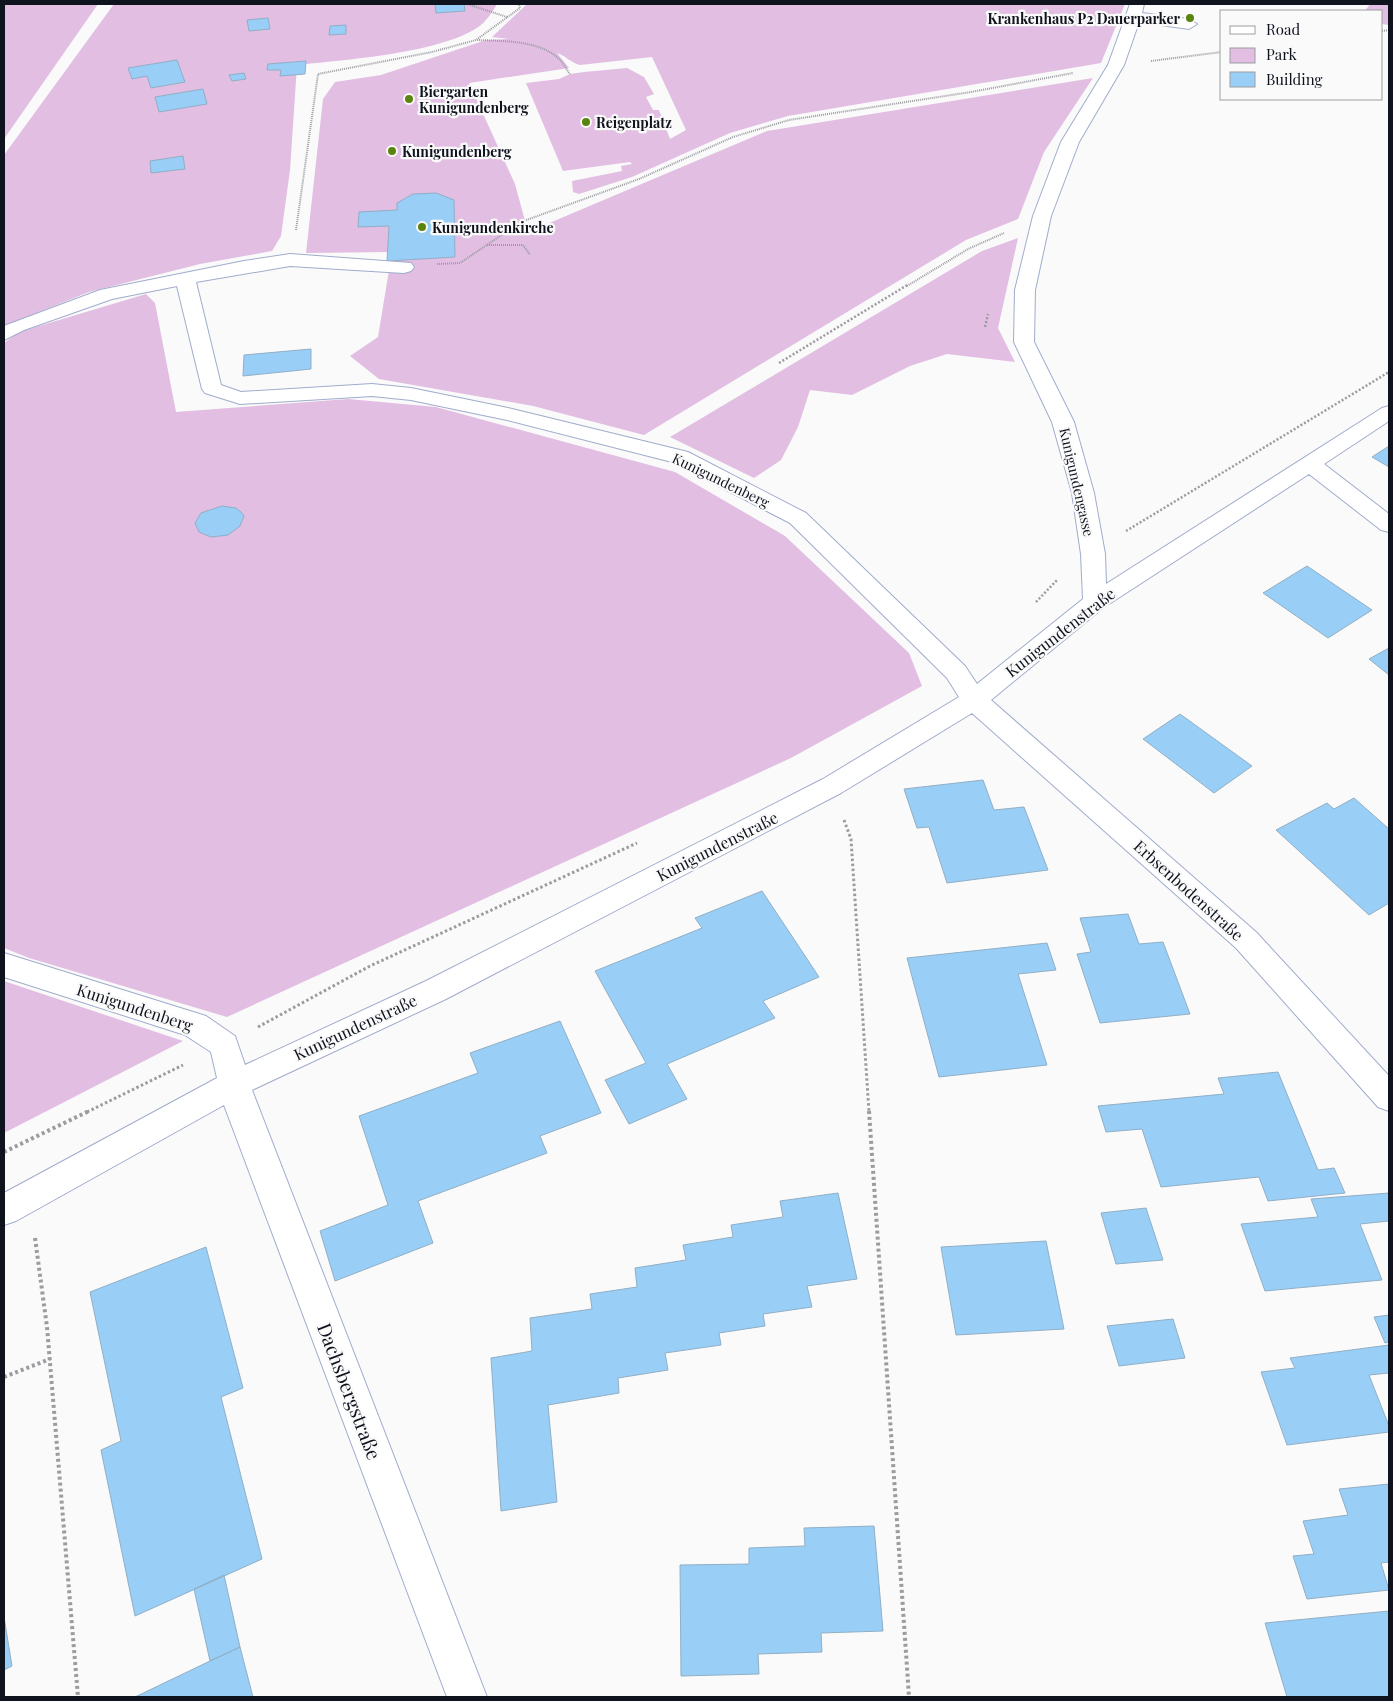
<svg xmlns="http://www.w3.org/2000/svg" width="1393" height="1701" font-family="'Playfair Display',serif">
  <style>
    .green { fill: #e1bee2 }
    .building { fill: #99cef6; stroke: #90afc6 }
    .lines { fill: none; stroke-linecap: round; stroke-linejoin: round }
    .minor-casing { stroke: #a0accc; stroke-width: 2 }
    .path-far3 { stroke: #9a9ca0; stroke-width: 2; stroke-dasharray: 1 1; stroke-linecap: butt }
    .path-far2 { stroke: #9a9ca0; stroke-width: 2.5; stroke-dasharray: 2 2; stroke-linecap: butt }
    .path-far1 { stroke: #9a9ca0; stroke-width: 3; stroke-dasharray: 2.5 2.5; stroke-linecap: butt }
    .path { stroke: #9a9ca0; stroke-width: 4; stroke-dasharray: 3 3; stroke-linecap: butt }
    .minor { fill: #fff; fill-rule: evenodd }
    .poi-dot { fill: #59840e; stroke: #fafafa; stroke-width: 2 }
    .labels { text-anchor: middle; dominant-baseline: central; stroke-width: 4.5; stroke-linejoin: round; paint-order: stroke }
    .far-poi-label { font-size: 14px; font-weight: bold; fill: #0f131e; stroke: #fafafa; text-anchor: start }
    .far-street-label { font-size: 14px; fill: #0f131e; stroke: #fafafa }
    .street-label { font-size: 16px; fill: #0f131e; stroke: #fafafa }
    .near-street-label { font-size: 19px; fill: #0f131e; stroke: #fafafa }
  </style>
  <rect width="100%" height="100%" fill="#fafafa"/>
  <path class="green" d="M 4,4 L 98,4 L 4,139 Z
    M 114,4 L 497,4 C 493,11 487,20 481,25 C 445,53 343,60 297,65 L 290,170 L 281,236 L 272,251 L 200,264 L 89,292 L 4,326 L 4,155 Z
    M 527,4 L 1125,4 L 1101,63 L 788,116 L 730,133 L 632,177 L 579,194 L 573,192 L 572,181 L 622,171 L 621,166 L 632,164 L 630,162 L 563,171 L 526,83 L 559,79 L 570,74 L 584,72 L 627,68 L 644,77 L 654,94 L 646,97 L 653,110 L 659,110 L 670,139 L 686,130 L 652,57 L 580,65 C 571,63 566,56 557,53 L 569,68 L 469,83 L 515,184 L 528,232 L 767,131 L 1093,78 L 1044,152 L 1018,219 L 966,240 L 644,435 L 533,406 L 379,379 L 350,356 L 378,337 L 392,252 L 306,253 L 323,99 L 335,82 L 381,75 L 486,40 L 509,39 L 492,37 Z
    M 1370,4 L 1389,4 L 1389,25 L 1382,24 L 1382,11 L 1365,11 Z
    M 1018,238 L 998,328 L 1015,362 L 947,354 L 910,366 L 852,395 L 810,390 L 798,427 L 781,460 L 754,478 L 670,437 L 982,251 Z
    M 146,294 L 155,303 L 176,412 L 348,399 L 436,407 L 675,472 L 785,536 L 909,653 L 922,686 L 791,758 L 227,1017 L 29,958 L 4,948 L 4,343 L 19,332 Z
    M 4,981 L 183,1041 L 4,1133 Z"/>
  <path class="building" d="M 435,4 L 464,4 L 465,11 L 436,13 Z
    M 268,18 L 270,29 L 249,31 L 247,20 Z
    M 346,25 L 346,34 L 329,35 L 330,26 Z
    M 177,60 L 185,82 L 151,88 L 147,76 L 132,79 L 128,68 Z
    M 306,61 L 305,74 L 280,76 L 281,70 L 267,70 L 268,64 Z
    M 244,73 L 246,79 L 232,81 L 229,75 Z
    M 203,89 L 207,104 L 159,112 L 155,97 Z
    M 183,156 L 185,169 L 151,173 L 150,161 Z
    M 436,193 L 454,200 L 455,257 L 387,261 L 389,226 L 358,227 L 359,212 L 397,210 L 397,203 L 413,194 Z
    M 311,349 L 311,369 L 243,376 L 244,355 Z
    M 1389,446 L 1389,467 L 1372,457 Z
    M 222,506 L 236,508 L 241,512 L 244,516 L 240,526 L 228,535 L 220,536 L 211,537 L 199,532 L 195,523 L 201,513 Z
    M 1307,566 L 1372,610 L 1328,638 L 1263,593 Z
    M 1389,648 L 1389,675 L 1369,659 Z
    M 1180,714 L 1252,766 L 1214,793 L 1143,739 Z
    M 983,780 L 994,810 L 1024,807 L 1048,870 L 947,883 L 929,827 L 917,828 L 904,789 Z
    M 1354,798 L 1389,829 L 1389,903 L 1369,915 L 1276,830 L 1327,803 L 1334,809 Z
    M 762,891 L 819,977 L 763,1001 L 775,1018 L 667,1064 L 687,1099 L 629,1124 L 605,1080 L 646,1063 L 595,971 L 702,928 L 695,918 Z
    M 1128,914 L 1139,944 L 1163,942 L 1190,1014 L 1100,1023 L 1077,954 L 1091,952 L 1080,918 Z
    M 1047,943 L 1056,970 L 1018,974 L 1047,1065 L 939,1077 L 907,958 Z
    M 560,1021 L 601,1113 L 540,1136 L 547,1153 L 418,1201 L 433,1243 L 335,1281 L 320,1231 L 388,1205 L 359,1116 L 478,1073 L 470,1053 Z
    M 1278,1072 L 1318,1170 L 1334,1168 L 1345,1193 L 1268,1201 L 1259,1177 L 1161,1187 L 1142,1129 L 1106,1132 L 1098,1106 L 1224,1094 L 1218,1078 Z
    M 838,1193 L 857,1279 L 807,1286 L 812,1307 L 763,1314 L 765,1326 L 719,1333 L 721,1345 L 665,1353 L 668,1370 L 618,1378 L 619,1393 L 548,1405 L 557,1502 L 501,1511 L 491,1358 L 532,1351 L 530,1318 L 592,1309 L 590,1294 L 637,1287 L 635,1268 L 686,1260 L 683,1245 L 733,1237 L 731,1225 L 783,1217 L 780,1201 Z
    M 1389,1193 L 1389,1221 L 1360,1224 L 1382,1280 L 1265,1291 L 1241,1224 L 1318,1217 L 1311,1199 Z
    M 1146,1208 L 1163,1260 L 1116,1264 L 1101,1213 Z
    M 1046,1241 L 1064,1329 L 956,1335 L 941,1247 Z
    M 206,1247 L 243,1388 L 221,1397 L 262,1559 L 135,1616 L 101,1450 L 121,1441 L 90,1292 Z
    M 1389,1315 L 1389,1342 L 1385,1343 L 1374,1317 Z
    M 1173,1319 L 1185,1358 L 1119,1366 L 1107,1326 Z
    M 1389,1345 L 1389,1373 L 1369,1375 L 1389,1426 L 1389,1432 L 1287,1445 L 1261,1372 L 1295,1368 L 1290,1358 Z
    M 1389,1484 L 1389,1562 L 1381,1563 L 1389,1590 L 1307,1599 L 1293,1556 L 1314,1554 L 1303,1521 L 1348,1515 L 1339,1489 Z
    M 874,1526 L 883,1631 L 821,1633 L 822,1652 L 758,1654 L 759,1674 L 681,1676 L 680,1565 L 749,1564 L 749,1548 L 805,1546 L 804,1528 Z
    M 224,1575 L 240,1647 L 210,1661 L 194,1589 Z
    M 1389,1611 L 1389,1697 L 1287,1697 L 1265,1623 Z
    M 4,1617 L 12,1666 L 4,1670 Z
    M 240,1647 L 253,1697 L 135,1697 L 210,1661 Z"/>
  <g class="lines">
    <g class="minor-casing">
      <path id="minor" d="M 1130,4 L 1144,4 L 1142,13 L 1189,19 L 1197,24 L 1189,29 L 1139,22 L 1124,65 L 1079,142 L 1051,216 L 1035,290 L 1034,342 L 1074,422 L 1094,493 L 1105,554 L 1106,584 L 1382,408 L 1389,406 L 1389,421 L 1324,464 L 1389,514 L 1389,532 L 1381,530 L 1309,474 L 1103,608 L 991,700 L 1256,932 L 1389,1076 L 1389,1111 L 1378,1107 L 1236,948 L 972,713 L 841,793 L 446,999 L 252,1090 L 487,1697 L 447,1697 L 224,1105 L 16,1221 L 4,1225 L 4,1193 L 217,1078 L 211,1052 L 185,1035 L 4,977 L 4,953 L 206,1016 L 235,1036 L 245,1065 L 426,981 L 823,779 L 959,697 L 947,678 L 790,523 L 672,462 L 507,420 L 411,400 L 372,396 L 240,404 L 205,393 L 202,389 L 177,286 L 112,299 L 24,330 L 4,340 L 4,326 L 100,290 L 244,261 L 290,254 L 411,263 L 414,267 L 411,271 L 404,273 L 290,266 L 196,282 L 221,385 L 241,392 L 372,384 L 411,388 L 508,408 L 688,452 L 806,513 L 965,666 L 977,684 L 1083,599 L 1081,554 L 1072,493 L 1052,422 L 1014,342 L 1015,290 L 1033,216 L 1061,142 L 1108,65 Z"/>
    </g>
    <path class="path-far3" d="M 470,5 L 507,17
      M 1382,31 L 1389,30
      M 477,40 C 502,41 538,40 558,58 C 563,62 566,69 570,74
      M 1151,61 L 1222,52
      M 296,230 L 318,74 L 432,52 L 476,40 L 520,8 L 519,4
      M 487,245 L 523,245 L 530,255
      M 437,264 L 460,263 L 521,222 L 639,179 L 733,137 L 789,120 L 971,92 L 1073,73
      M 907,286 L 968,249 L 1004,233"/>
    <path class="path-far2" d="M 985,327 L 988,314
      M 779,363 L 909,284
      M 1126,531 L 1389,372
      M 1036,602 L 1058,579"/>
    <path class="path-far1" d="M 844,820 L 851,839 L 869,1112
      M 258,1027 L 370,966 L 637,843
      M 87,1112 L 183,1065"/>
    <path class="path" d="M 869,1111 L 909,1697
      M 4,1152 L 89,1111
      M 35,1238 L 47,1327 L 78,1697
      M 4,1377 L 50,1359"/>
    <use href="#minor" class="minor"/>
  </g>
  <g class="poi-dot">
    <circle cx="1190" cy="18" r="5"/>
    <circle cx="409" cy="99" r="5"/>
    <circle cx="586" cy="122" r="5"/>
    <circle cx="392" cy="151" r="5"/>
    <circle cx="422" cy="227" r="5"/>
  </g>
  <g class="labels">
    <g class="far-poi-label">
      <text x="1180" y="18" text-anchor="end">Krankenhaus P2 Dauerparker</text>
      <text x="419" y="91">Biergarten<tspan x="419" dy="16">Kunigundenberg</tspan></text>
      <text x="596" y="122">Reigenplatz</text>
      <text x="402" y="151">Kunigundenberg</text>
      <text x="432" y="227">Kunigundenkirche</text>
    </g>
    <g class="far-street-label">
      <text transform="translate(721 480) rotate(26)">Kunigundenberg</text>
      <text transform="translate(1077 482) rotate(77)">Kunigundengasse</text>
    </g>
    <g class="street-label">
      <text transform="translate(1060 632) rotate(-38)">Kunigundenstraße</text>
      <text transform="translate(717 846) rotate(-27)">Kunigundenstraße</text>
      <text transform="translate(1189 890) rotate(42)">Erbsenbodenstraße</text>
      <text transform="translate(135 1007) rotate(18)">Kunigundenberg</text>
      <text transform="translate(355 1027) rotate(-25)">Kunigundenstraße</text>
    </g>
    <g class="near-street-label">
      <text transform="translate(350 1391) rotate(69)">Dachsbergstraße</text>
    </g>
  </g>
  <rect width="1393" height="1701" fill="none" stroke="#0f131e" stroke-width="10"/>
  <rect x="1220" y="10" width="162" height="90" fill="#fafafa" stroke="#9c9ea2"/>
  <rect x="1230" y="26" width="25" height="8" fill="#ffffff" stroke="#9c9ea2"/>
  <text x="1266" y="35" font-size="15" fill="#0f131e">Road</text>
  <rect x="1230" y="48" width="25" height="15" fill="#e1bee2" stroke="#9c9ea2"/>
  <text x="1266" y="60" font-size="15" fill="#0f131e">Park</text>
  <rect x="1230" y="72" width="25" height="15" fill="#99cef6" stroke="#9c9ea2"/>
  <text x="1266" y="85" font-size="15" fill="#0f131e">Building</text>
</svg>
